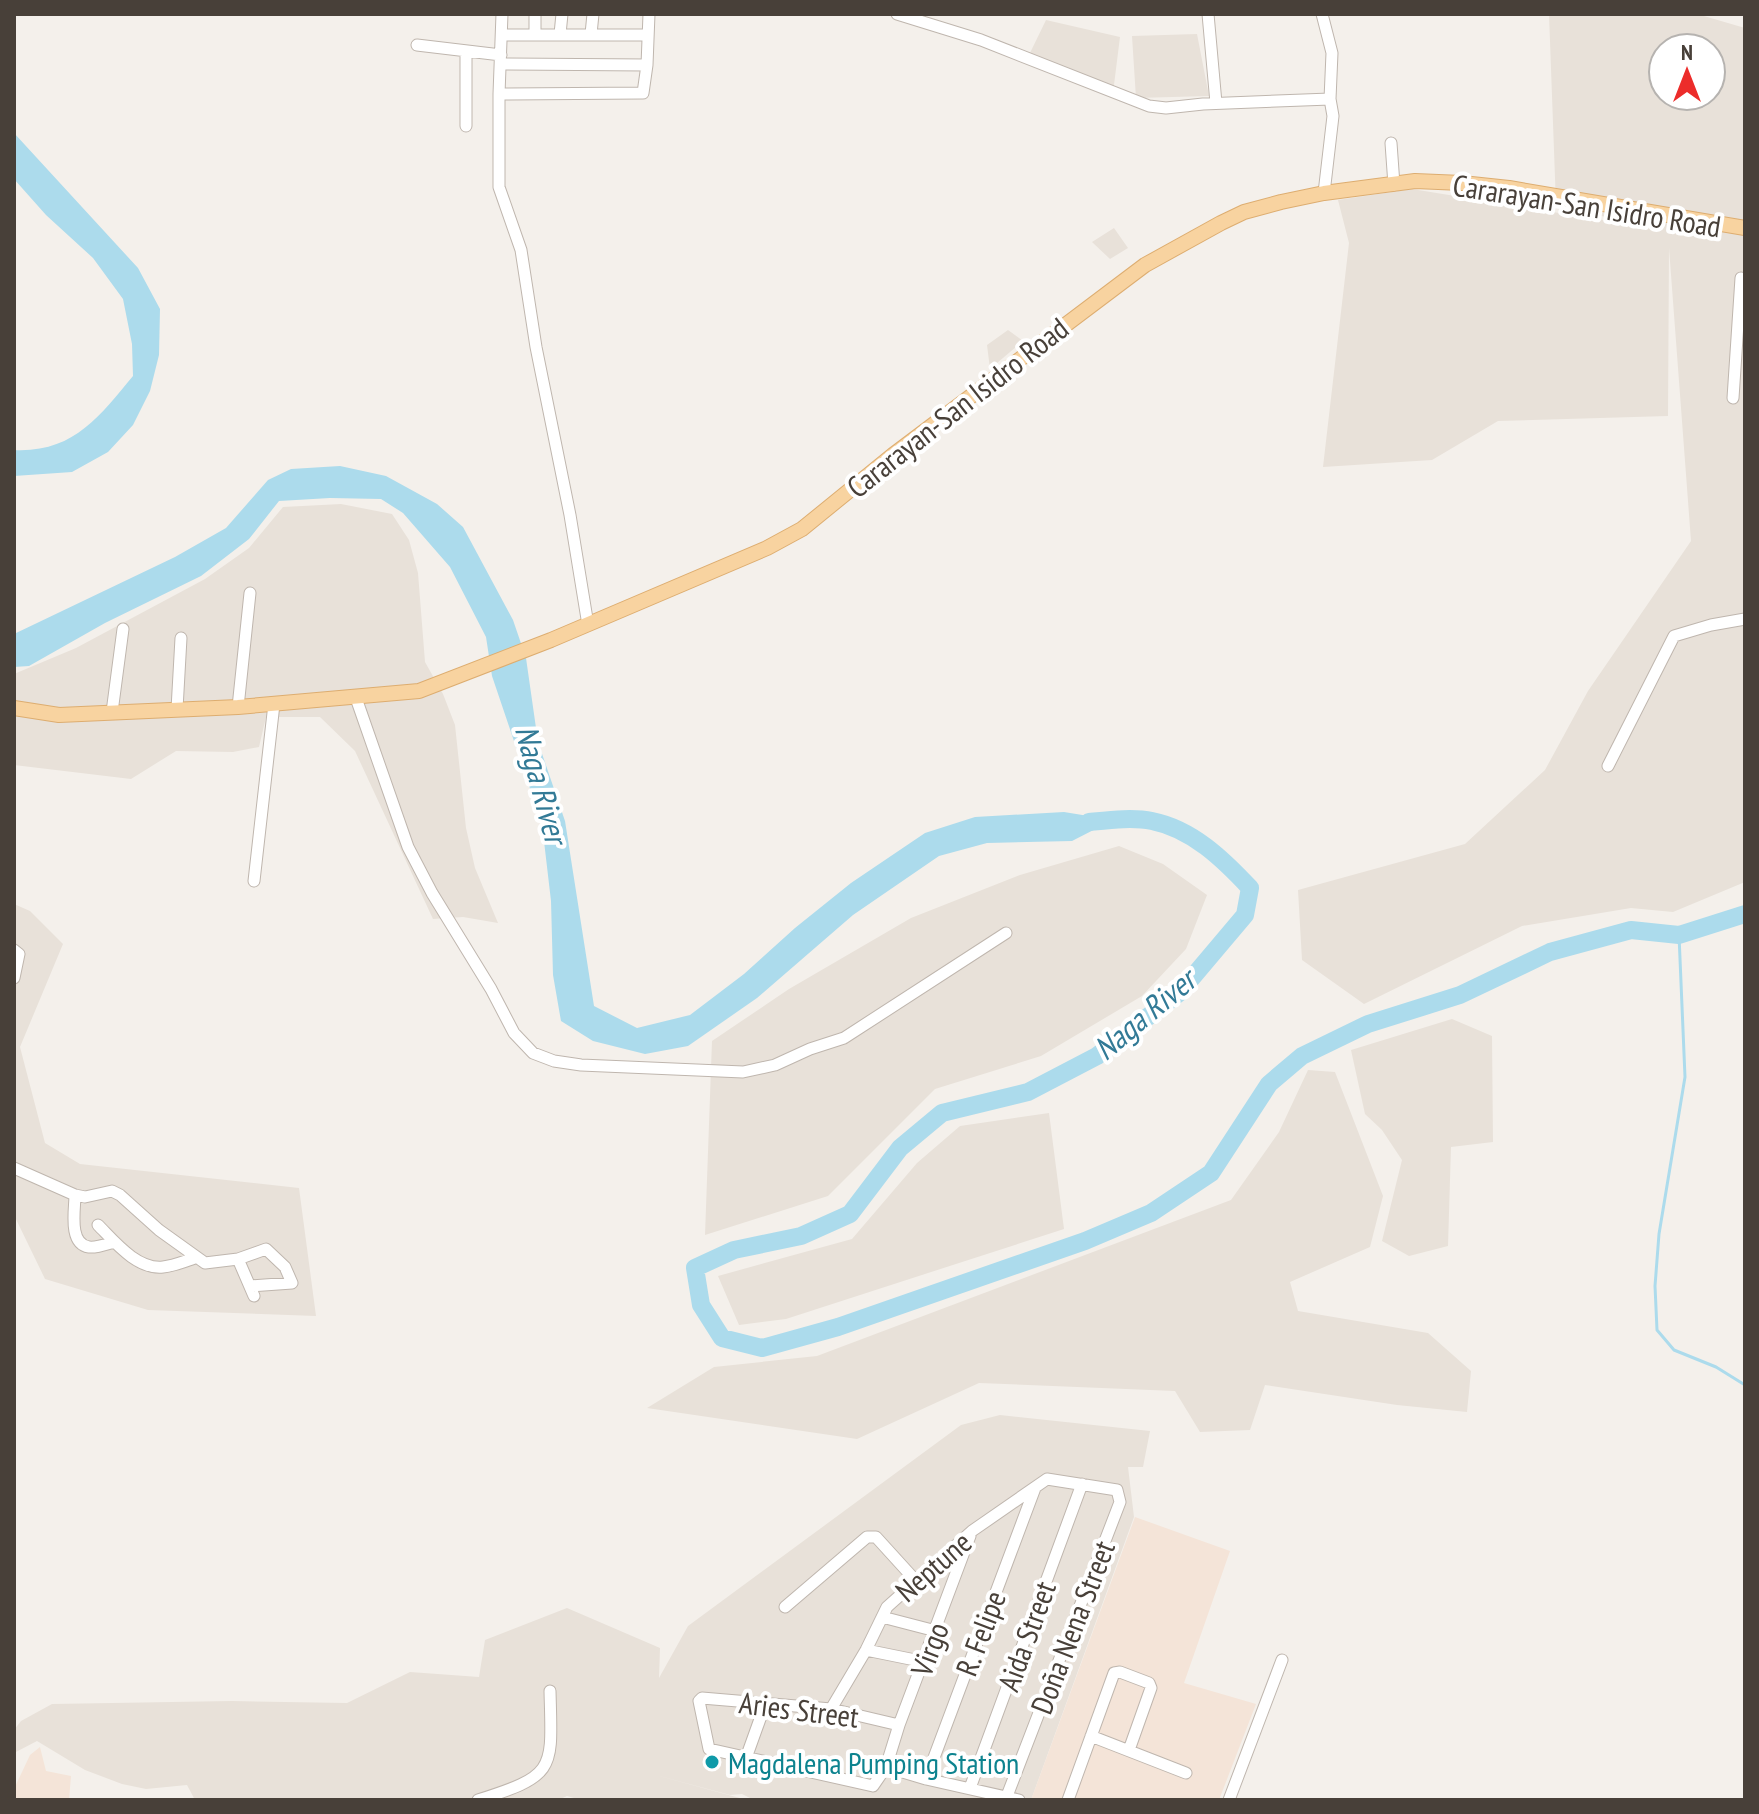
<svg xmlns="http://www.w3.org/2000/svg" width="1759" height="1814" font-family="'PT Sans Narrow',sans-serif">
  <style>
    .residential { fill: #e8e1d9; fill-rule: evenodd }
    .commercial { fill: #f4e4d8 }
    .water { fill: #acdbec }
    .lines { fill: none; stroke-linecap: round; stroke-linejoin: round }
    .stream { stroke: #acdbec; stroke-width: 3 }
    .river { stroke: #acdbec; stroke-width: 18 }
    .minor-casing { stroke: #bfb6ae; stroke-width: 13 }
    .major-casing { stroke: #ddad70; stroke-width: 16 }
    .minor { stroke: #fff; stroke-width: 11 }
    .major { stroke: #f8d3a0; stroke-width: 14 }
    .culture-dot { fill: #0f9aa8; stroke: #fff; stroke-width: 3 }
    .labels { text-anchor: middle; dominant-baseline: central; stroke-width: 8; stroke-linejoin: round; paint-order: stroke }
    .street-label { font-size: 30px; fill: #484039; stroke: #fff }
    .culture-label { font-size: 30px; fill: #0d838f; stroke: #fff; text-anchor: start }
    .water-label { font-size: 32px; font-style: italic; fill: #327a96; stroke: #fff }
  </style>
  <rect width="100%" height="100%" fill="#f4f0eb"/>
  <path class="residential" d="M 1549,14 L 1697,14 L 1745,28 L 1745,882 L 1673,912 L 1631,908 L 1522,926 L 1364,1004 L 1302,960 L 1298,890 L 1465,844 L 1545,770 L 1588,691 L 1691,541 L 1669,248 L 1668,416 L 1498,421 L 1432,460 L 1323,467 L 1349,243 L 1338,200 L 1412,189 L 1651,228 L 1556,205 ZM 1663,48 L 1711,48 L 1711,96 L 1663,96 Z
    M 1046,20 L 1120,37 L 1113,93 L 1030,53 Z
    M 1197,34 L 1209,96 L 1136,98 L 1132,36 Z
    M 1114,228 L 1128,248 L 1110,259 L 1092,242 Z
    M 1008,330 L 1023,341 L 990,369 L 987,345 Z
    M 341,504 L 392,514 L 409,540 L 418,573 L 425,662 L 443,694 L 455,725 L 466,828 L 475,868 L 498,923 L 463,917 L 433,919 L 355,751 L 320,717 L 266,717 L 259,747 L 233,752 L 176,751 L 131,779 L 14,765 L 14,674 L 76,648 L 205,579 L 249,548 L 283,507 Z
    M 1119,846 L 1163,864 L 1207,895 L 1186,949 L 1142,996 L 1041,1056 L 935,1089 L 828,1196 L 705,1235 L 712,1041 L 789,989 L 911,918 L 1020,875 Z
    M 14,904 L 30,911 L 63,944 L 20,1047 L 45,1143 L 80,1164 L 299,1188 L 316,1316 L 148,1310 L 45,1279 L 14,1215 Z
    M 1452,1019 L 1492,1036 L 1493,1142 L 1451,1147 L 1448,1246 L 1409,1256 L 1382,1241 L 1402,1160 L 1382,1130 L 1365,1114 L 1351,1050 Z
    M 1308,1070 L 1335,1072 L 1383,1196 L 1370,1247 L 1290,1282 L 1298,1311 L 1428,1333 L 1471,1371 L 1467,1412 L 1397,1405 L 1265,1385 L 1250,1430 L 1200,1432 L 1175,1391 L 979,1383 L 857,1439 L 647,1408 L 714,1367 L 817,1356 L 1231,1200 L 1279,1132 Z
    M 1049,1113 L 1064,1229 L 786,1319 L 739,1325 L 718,1276 L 852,1239 L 917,1163 L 960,1126 Z
    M 1000,1415 L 1150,1431 L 1143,1467 L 1128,1467 L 1134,1517 L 1031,1800 L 754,1800 L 742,1794 L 730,1795 L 652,1774 L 747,1800 L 581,1800 L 567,1796 L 558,1800 L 195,1800 L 187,1785 L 146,1789 L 122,1784 L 85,1770 L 37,1741 L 14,1753 L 14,1730 L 21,1721 L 52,1704 L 232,1701 L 347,1703 L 410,1672 L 479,1677 L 485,1640 L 567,1608 L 660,1648 L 659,1678 L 688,1626 L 961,1425 Z"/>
  <path class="commercial" d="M 1135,1517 L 1230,1551 L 1184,1683 L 1256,1704 L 1219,1800 L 1031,1800 Z
    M 40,1747 L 46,1771 L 71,1776 L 69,1800 L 14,1800 L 14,1789 L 30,1755 Z"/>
  <path class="water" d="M 14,133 L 138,268 L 160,309 L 159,355 L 150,391 L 133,425 L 108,452 L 72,472 L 14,476 L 14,450 C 73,453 99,417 133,376 L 132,344 L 123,299 L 93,258 L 46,215 L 14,179 Z
    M 340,466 L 386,476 L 437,504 L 463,527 L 513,620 L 526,658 L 538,742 L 565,821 L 594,1006 L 637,1028 L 690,1015 L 744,974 L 795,928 L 851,883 L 925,833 L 975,817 L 1064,812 L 1113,820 L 1072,841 L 987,843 L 939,856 L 853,915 L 757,998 L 688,1046 L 645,1054 L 593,1041 L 561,1021 L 553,975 L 551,901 L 542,824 L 492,676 L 486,637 L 450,567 L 403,513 L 381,499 L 330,498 L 279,501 L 249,539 L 201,576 L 105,623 L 29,666 L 14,667 L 14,634 L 175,557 L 226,528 L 268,480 L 291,469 Z"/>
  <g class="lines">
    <path class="stream" d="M 1679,935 L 1685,1077 L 1659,1234 L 1655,1286 L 1657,1330 L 1674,1350 L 1716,1367 L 1745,1385"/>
    <path class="river" d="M 1089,822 C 1109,820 1133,817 1152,821 C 1192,829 1223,859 1250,888 L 1245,915 L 1180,992 L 1097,1056 L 1028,1092 L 942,1113 L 900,1148 L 850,1214 L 801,1236 L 734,1250 L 695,1268 L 701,1305 L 722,1338 L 762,1348 L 838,1327 L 1085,1241 L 1151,1213 L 1211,1173 L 1269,1084 L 1302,1056 L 1368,1024 L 1460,995 L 1550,952 L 1631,930 L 1679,935 L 1745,914"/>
    <g class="minor-casing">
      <path id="minor" d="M 502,14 L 499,94 L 643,93 L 647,65
        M 897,14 L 981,40 L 1149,106 L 1166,108 L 1203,104 L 1330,99 L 1333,116 L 1324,193
        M 1208,14 L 1216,103
        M 1322,14 L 1332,53 L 1330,99
        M 560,34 L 562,14
        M 591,34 L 593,14
        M 503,35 L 648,35
        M 535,35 L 535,14
        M 417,45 L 501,55
        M 501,64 L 647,65 L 649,14
        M 499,94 L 499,187 L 521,250 L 536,347 L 570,515 L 588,625
        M 466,126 L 466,52
        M 1391,143 L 1394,185
        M 1733,398 L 1741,278 L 1745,279
        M 356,698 L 408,847 L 432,893 L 491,989 L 514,1033 L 533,1053 L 554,1061 L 581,1065 L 743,1072 L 775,1065 L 810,1049 L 844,1038 L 1006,933
        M 238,707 L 250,593
        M 177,709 L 181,638
        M 112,712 L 123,629
        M 1608,766 L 1674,636 L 1711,625 L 1745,619
        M 254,881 L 274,704
        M 14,950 L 19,954 L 14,978
        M 14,1168 L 75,1195 L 85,1197 L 112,1191 L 120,1195 L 159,1230 L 205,1263 L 238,1259 L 254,1296
        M 75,1195 C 75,1209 68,1244 89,1247 C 96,1248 107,1244 114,1242
        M 98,1225 C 114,1241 137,1270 163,1267 C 174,1266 185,1261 195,1258
        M 238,1259 L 266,1249 L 285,1267 L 292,1283 L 250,1286
        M 785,1607 L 867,1537 L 876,1537 L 916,1581
        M 882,1617 L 936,1631
        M 866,1650 L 925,1662
        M 831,1709 L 866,1650 L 887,1607 L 972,1531 L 1047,1479 L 1117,1490 L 1120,1502 L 1007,1796
        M 899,1725 L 831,1709 L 702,1698 L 699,1701 L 709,1749 L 873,1786 L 886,1767 L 899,1725 L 970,1536
        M 1091,1736 L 1186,1773
        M 746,1758 L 765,1705
        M 886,1767 L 926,1779 L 1019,1800
        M 926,1779 L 1035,1488
        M 970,1788 L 1082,1484
        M 478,1800 C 557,1775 552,1770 550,1691
        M 1068,1800 L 1114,1673 L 1120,1672 L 1149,1683 L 1151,1688 L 1129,1750
        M 1229,1800 L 1282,1660"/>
    </g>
    <g class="major-casing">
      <path id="major" d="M 14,708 L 59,715 L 238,707 L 419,691 L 551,640 L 767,548 L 802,529 L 893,455 L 1145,265 L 1221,223 L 1244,212 L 1281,202 L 1324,193 L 1415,181 L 1462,183 L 1509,188 L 1745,228"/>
    </g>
    <use href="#minor" class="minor"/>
    <use href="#major" class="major"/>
  </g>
  <circle class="culture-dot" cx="712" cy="1762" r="8"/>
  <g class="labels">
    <g class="street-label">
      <text transform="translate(1587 205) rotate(9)">Cararayan-San Isidro Road</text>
      <text transform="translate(957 407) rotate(-38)">Cararayan-San Isidro Road</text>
      <text transform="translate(933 1566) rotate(-41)">Neptune</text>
      <text transform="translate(1072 1627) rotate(-69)">Doña Nena Street</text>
      <text transform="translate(980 1633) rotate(-69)">R. Felipe</text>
      <text transform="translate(1026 1636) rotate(-70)">Aida Street</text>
      <text transform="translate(929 1649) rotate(-69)">Virgo</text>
      <text transform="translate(799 1709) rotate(7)">Aries Street</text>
    </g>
    <g class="culture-label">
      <text x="728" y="1762">Magdalena Pumping Station</text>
    </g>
    <g class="water-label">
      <text transform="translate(542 784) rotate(75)">Naga River</text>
      <text transform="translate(1144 1014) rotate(-40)">Naga River</text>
    </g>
  </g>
  <rect width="1759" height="1814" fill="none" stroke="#484039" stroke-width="32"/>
  <g transform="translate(1687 72)"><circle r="38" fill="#ffffff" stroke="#b6b3b0" stroke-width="2"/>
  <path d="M0-6L14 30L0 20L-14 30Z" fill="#ec2c2a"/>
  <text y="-12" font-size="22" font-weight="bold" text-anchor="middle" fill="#484039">N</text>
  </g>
</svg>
